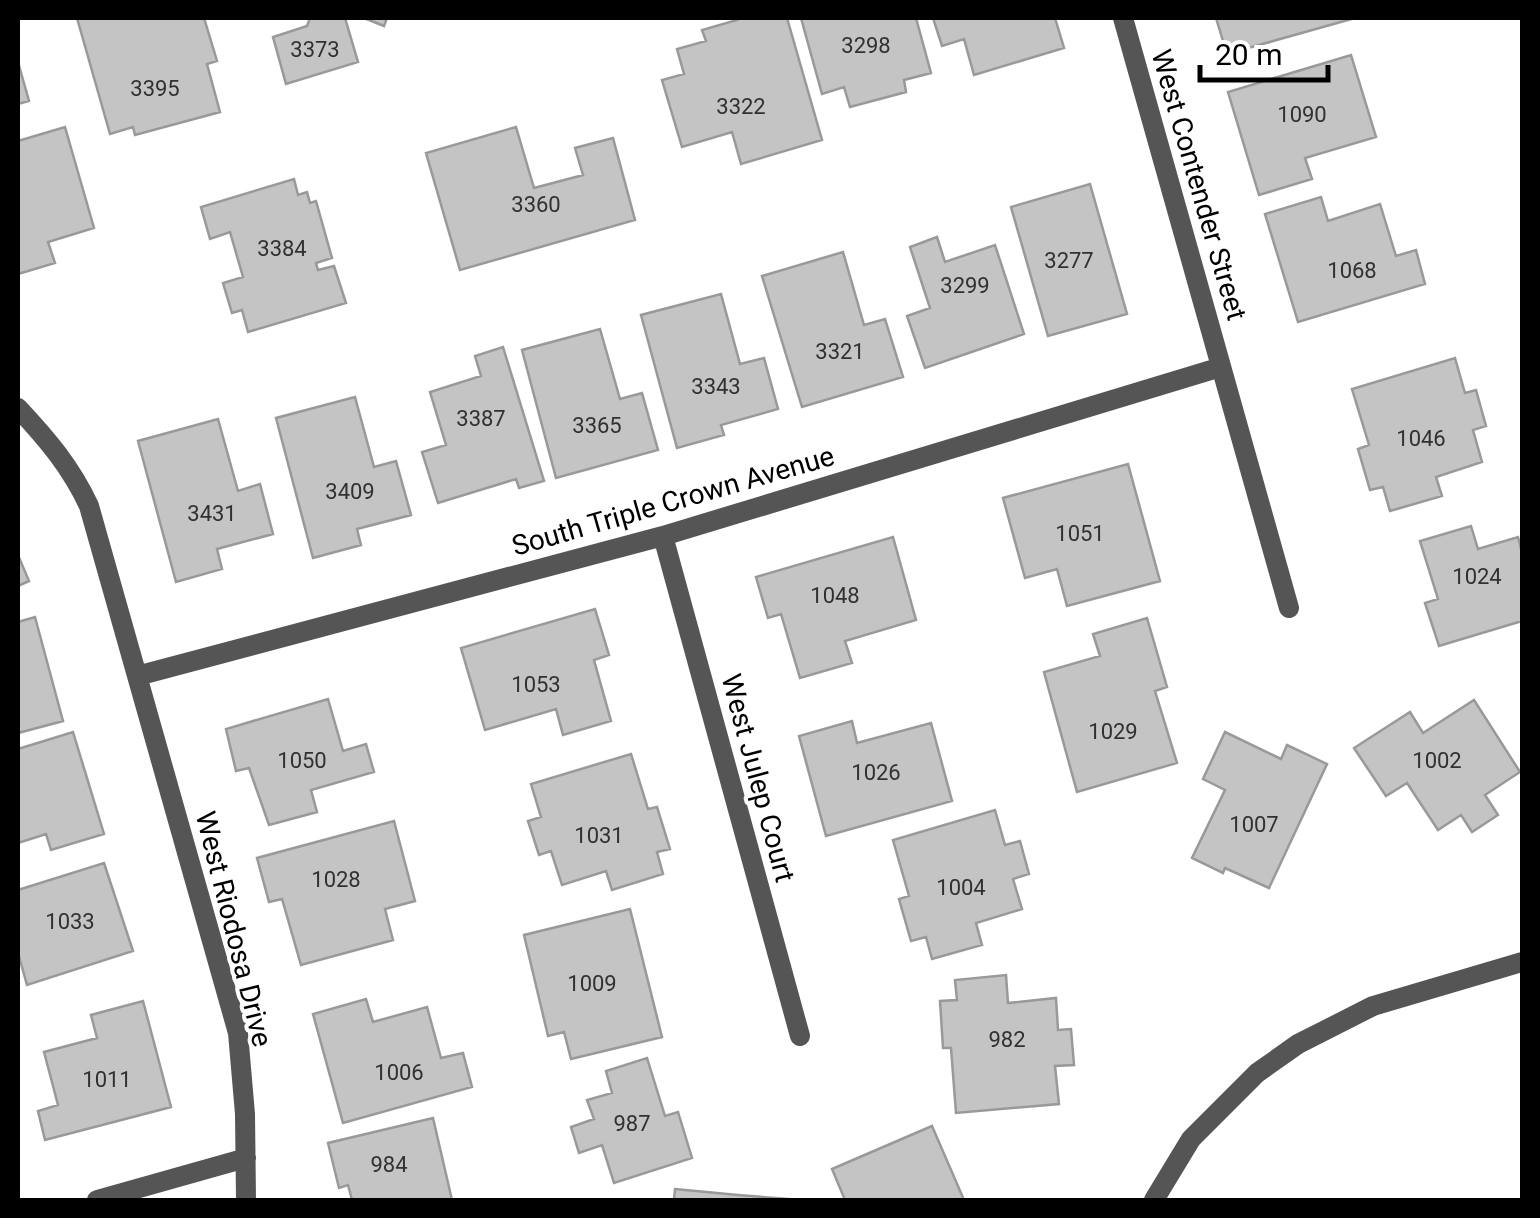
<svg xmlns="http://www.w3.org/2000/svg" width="1540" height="1218" font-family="Roboto,sans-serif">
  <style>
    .building { fill: #c4c4c4; stroke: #999; stroke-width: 2.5 }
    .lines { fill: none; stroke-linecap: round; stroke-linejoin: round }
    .minor { stroke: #555; stroke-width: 20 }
    .tertiary { stroke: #555; stroke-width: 20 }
    .labels { text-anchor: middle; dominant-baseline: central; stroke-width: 8; stroke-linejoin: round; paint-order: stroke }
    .number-label { font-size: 22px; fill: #313131 }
    .street-label { font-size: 28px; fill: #000; stroke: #fff }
  </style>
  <rect width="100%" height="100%" fill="#fff"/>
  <path class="building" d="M 77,18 L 204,18 L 217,61 L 207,64 L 220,112 L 135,135 L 133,127 L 110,134 Z
    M 310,18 L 345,18 L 358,62 L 286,84 L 273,37 L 307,26 Z
    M 364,18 L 387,18 L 384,26 Z
    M 736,18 L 787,18 L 822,140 L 741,164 L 732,132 L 682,147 L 662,80 L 684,74 L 677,49 L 706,41 L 702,30 L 737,20 Z
    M 801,18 L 916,18 L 931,73 L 904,80 L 906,92 L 850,107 L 844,87 L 822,94 Z
    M 933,18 L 1055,18 L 1064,48 L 974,75 L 964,39 L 942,46 Z
    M 1216,18 L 1355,18 L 1227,54 Z
    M 1351,55 L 1376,137 L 1305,158 L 1312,179 L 1259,195 L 1228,92 Z
    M 18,62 L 29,101 L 18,104 Z
    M 65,127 L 94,228 L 48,242 L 55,263 L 18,274 L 18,141 Z
    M 516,127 L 534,188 L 583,175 L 575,148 L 613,138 L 635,220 L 460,270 L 426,153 Z
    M 294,179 L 298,195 L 307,192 L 310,203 L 316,201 L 332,258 L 316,263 L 318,270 L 334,266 L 346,303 L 248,332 L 242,310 L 232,313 L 223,283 L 243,277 L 230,232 L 210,239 L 201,207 Z
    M 1090,184 L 1127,314 L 1048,336 L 1011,207 Z
    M 1321,197 L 1328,221 L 1380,204 L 1396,256 L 1416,250 L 1425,284 L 1298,322 L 1265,214 Z
    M 937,237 L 945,262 L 995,245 L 1024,334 L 925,368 L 907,316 L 930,308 L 910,247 Z
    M 843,252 L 864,325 L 885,319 L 903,377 L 802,407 L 762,276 Z
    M 721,294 L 740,364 L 764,358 L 778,409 L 721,425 L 724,435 L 677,448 L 641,315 Z
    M 600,329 L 620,399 L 642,393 L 658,450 L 556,478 L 522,350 Z
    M 503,347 L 544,481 L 519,488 L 516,479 L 438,503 L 422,452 L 446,445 L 430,392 L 481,376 L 475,356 Z
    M 1455,358 L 1465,393 L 1476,390 L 1486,426 L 1473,430 L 1482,462 L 1436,477 L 1442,496 L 1390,511 L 1383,487 L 1370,490 L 1358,449 L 1369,445 L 1352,389 Z
    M 355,397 L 374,467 L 396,461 L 411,515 L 357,529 L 361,545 L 313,558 L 276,418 Z
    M 218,419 L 238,491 L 260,484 L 273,534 L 217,549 L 222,569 L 176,582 L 138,441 Z
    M 1128,464 L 1160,581 L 1067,606 L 1057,569 L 1025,578 L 1003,498 Z
    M 1471,526 L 1478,549 L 1518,537 L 1522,553 L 1522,621 L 1439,646 L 1425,603 L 1438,599 L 1420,541 Z
    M 893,537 L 916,620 L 845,641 L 852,663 L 800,678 L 781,614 L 768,618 L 756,577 Z
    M 18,555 L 29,581 L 18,586 Z
    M 595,609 L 609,655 L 594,660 L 611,721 L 563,735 L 556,709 L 485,730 L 461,648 Z
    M 35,617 L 63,721 L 18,733 L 18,622 Z
    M 1147,618 L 1167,687 L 1155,691 L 1177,763 L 1077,792 L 1044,672 L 1100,656 L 1093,634 Z
    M 328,699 L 343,751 L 366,744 L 374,772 L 311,790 L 317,812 L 269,825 L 249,768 L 236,771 L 226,729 Z
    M 1474,700 L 1520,772 L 1485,795 L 1498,815 L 1472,832 L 1461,815 L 1438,830 L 1407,783 L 1386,796 L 1354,748 L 1410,712 L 1423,733 Z
    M 852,721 L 857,743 L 931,723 L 952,801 L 826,836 L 799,736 Z
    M 73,732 L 104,834 L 51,850 L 46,834 L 18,843 L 18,749 Z
    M 1225,732 L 1281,759 L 1287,745 L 1327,764 L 1269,888 L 1225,868 L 1223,873 L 1192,858 L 1225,790 L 1203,779 Z
    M 631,754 L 648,809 L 657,807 L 670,849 L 657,852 L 663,874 L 612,890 L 606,871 L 562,885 L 551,851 L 539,855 L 528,821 L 541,817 L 531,784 Z
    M 995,810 L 1005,845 L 1020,841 L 1029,874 L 1013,879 L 1022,909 L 976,923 L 982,945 L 932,959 L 926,937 L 911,941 L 899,899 L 909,896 L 893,840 Z
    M 394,821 L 415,901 L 385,909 L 393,940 L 301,965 L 282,899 L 269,902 L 257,858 Z
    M 104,863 L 133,951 L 27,985 L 18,953 L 18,890 Z
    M 630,909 L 662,1037 L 571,1059 L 564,1032 L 548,1036 L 524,935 Z
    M 1006,975 L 1008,1003 L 1056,998 L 1058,1030 L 1071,1029 L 1074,1065 L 1055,1066 L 1059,1104 L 956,1113 L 951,1048 L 943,1048 L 940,1001 L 957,1000 L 955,980 Z
    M 366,999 L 373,1022 L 427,1007 L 441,1058 L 463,1053 L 472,1087 L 343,1123 L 313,1014 Z
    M 143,1001 L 171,1107 L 45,1140 L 38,1111 L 58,1105 L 44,1052 L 97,1038 L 91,1015 Z
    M 647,1058 L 665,1116 L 678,1112 L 692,1158 L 614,1183 L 602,1145 L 579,1153 L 571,1127 L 594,1119 L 587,1100 L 612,1093 L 606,1071 Z
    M 433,1118 L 452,1200 L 352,1200 L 348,1185 L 339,1188 L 328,1143 Z
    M 932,1126 L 964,1200 L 845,1200 L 832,1169 Z
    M 675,1189 L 738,1195 L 801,1200 L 674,1200 Z"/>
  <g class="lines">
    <path class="minor" d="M 1123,18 L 1289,608
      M 18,408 C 47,439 71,467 89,506 L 238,1033 L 245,1114 L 246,1200
      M 663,536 L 800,1036
      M 137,676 L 663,536 L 1221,367
      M 97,1200 L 246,1158"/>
    <path class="tertiary" d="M 1154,1200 L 1191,1139 L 1257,1073 L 1298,1044 L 1373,1006 L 1522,962"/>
  </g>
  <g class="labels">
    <g class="number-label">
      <text x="866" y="45">3298</text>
      <text x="315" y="49">3373</text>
      <text x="155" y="88">3395</text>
      <text x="741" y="106">3322</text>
      <text x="1302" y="114">1090</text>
      <text x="536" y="204">3360</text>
      <text x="282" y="248">3384</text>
      <text x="1069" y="260">3277</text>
      <text x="1352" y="270">1068</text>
      <text x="965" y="285">3299</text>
      <text x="840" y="351">3321</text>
      <text x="716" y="386">3343</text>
      <text x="481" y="418">3387</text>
      <text x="597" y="425">3365</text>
      <text x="1421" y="438">1046</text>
      <text x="350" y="491">3409</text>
      <text x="212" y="513">3431</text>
      <text x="1080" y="533">1051</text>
      <text x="1477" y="576">1024</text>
      <text x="835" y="595">1048</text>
      <text x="536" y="684">1053</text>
      <text x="1113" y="731">1029</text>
      <text x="302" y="760">1050</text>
      <text x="1437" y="760">1002</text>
      <text x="876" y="772">1026</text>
      <text x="1254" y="824">1007</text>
      <text x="599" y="835">1031</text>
      <text x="336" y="879">1028</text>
      <text x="961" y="887">1004</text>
      <text x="70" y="921">1033</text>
      <text x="592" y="983">1009</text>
      <text x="1007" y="1039">982</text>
      <text x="399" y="1072">1006</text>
      <text x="107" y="1079">1011</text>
      <text x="632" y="1123">987</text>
      <text x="389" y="1164">984</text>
    </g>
    <g class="street-label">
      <text transform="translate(1199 185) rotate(74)">West Contender Street</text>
      <text transform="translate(673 501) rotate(-16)">South Triple Crown Avenue</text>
      <text transform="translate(758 778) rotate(75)">West Julep Court</text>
      <text transform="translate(234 929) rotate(76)">West Riodosa Drive</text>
    </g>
  </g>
  <rect width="1540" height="1218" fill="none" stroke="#000000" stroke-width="40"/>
  <path d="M1200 65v15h128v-15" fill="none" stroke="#000000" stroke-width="5"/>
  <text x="1215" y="65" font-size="30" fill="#000000" stroke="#ffffff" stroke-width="8" paint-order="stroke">20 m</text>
</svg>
